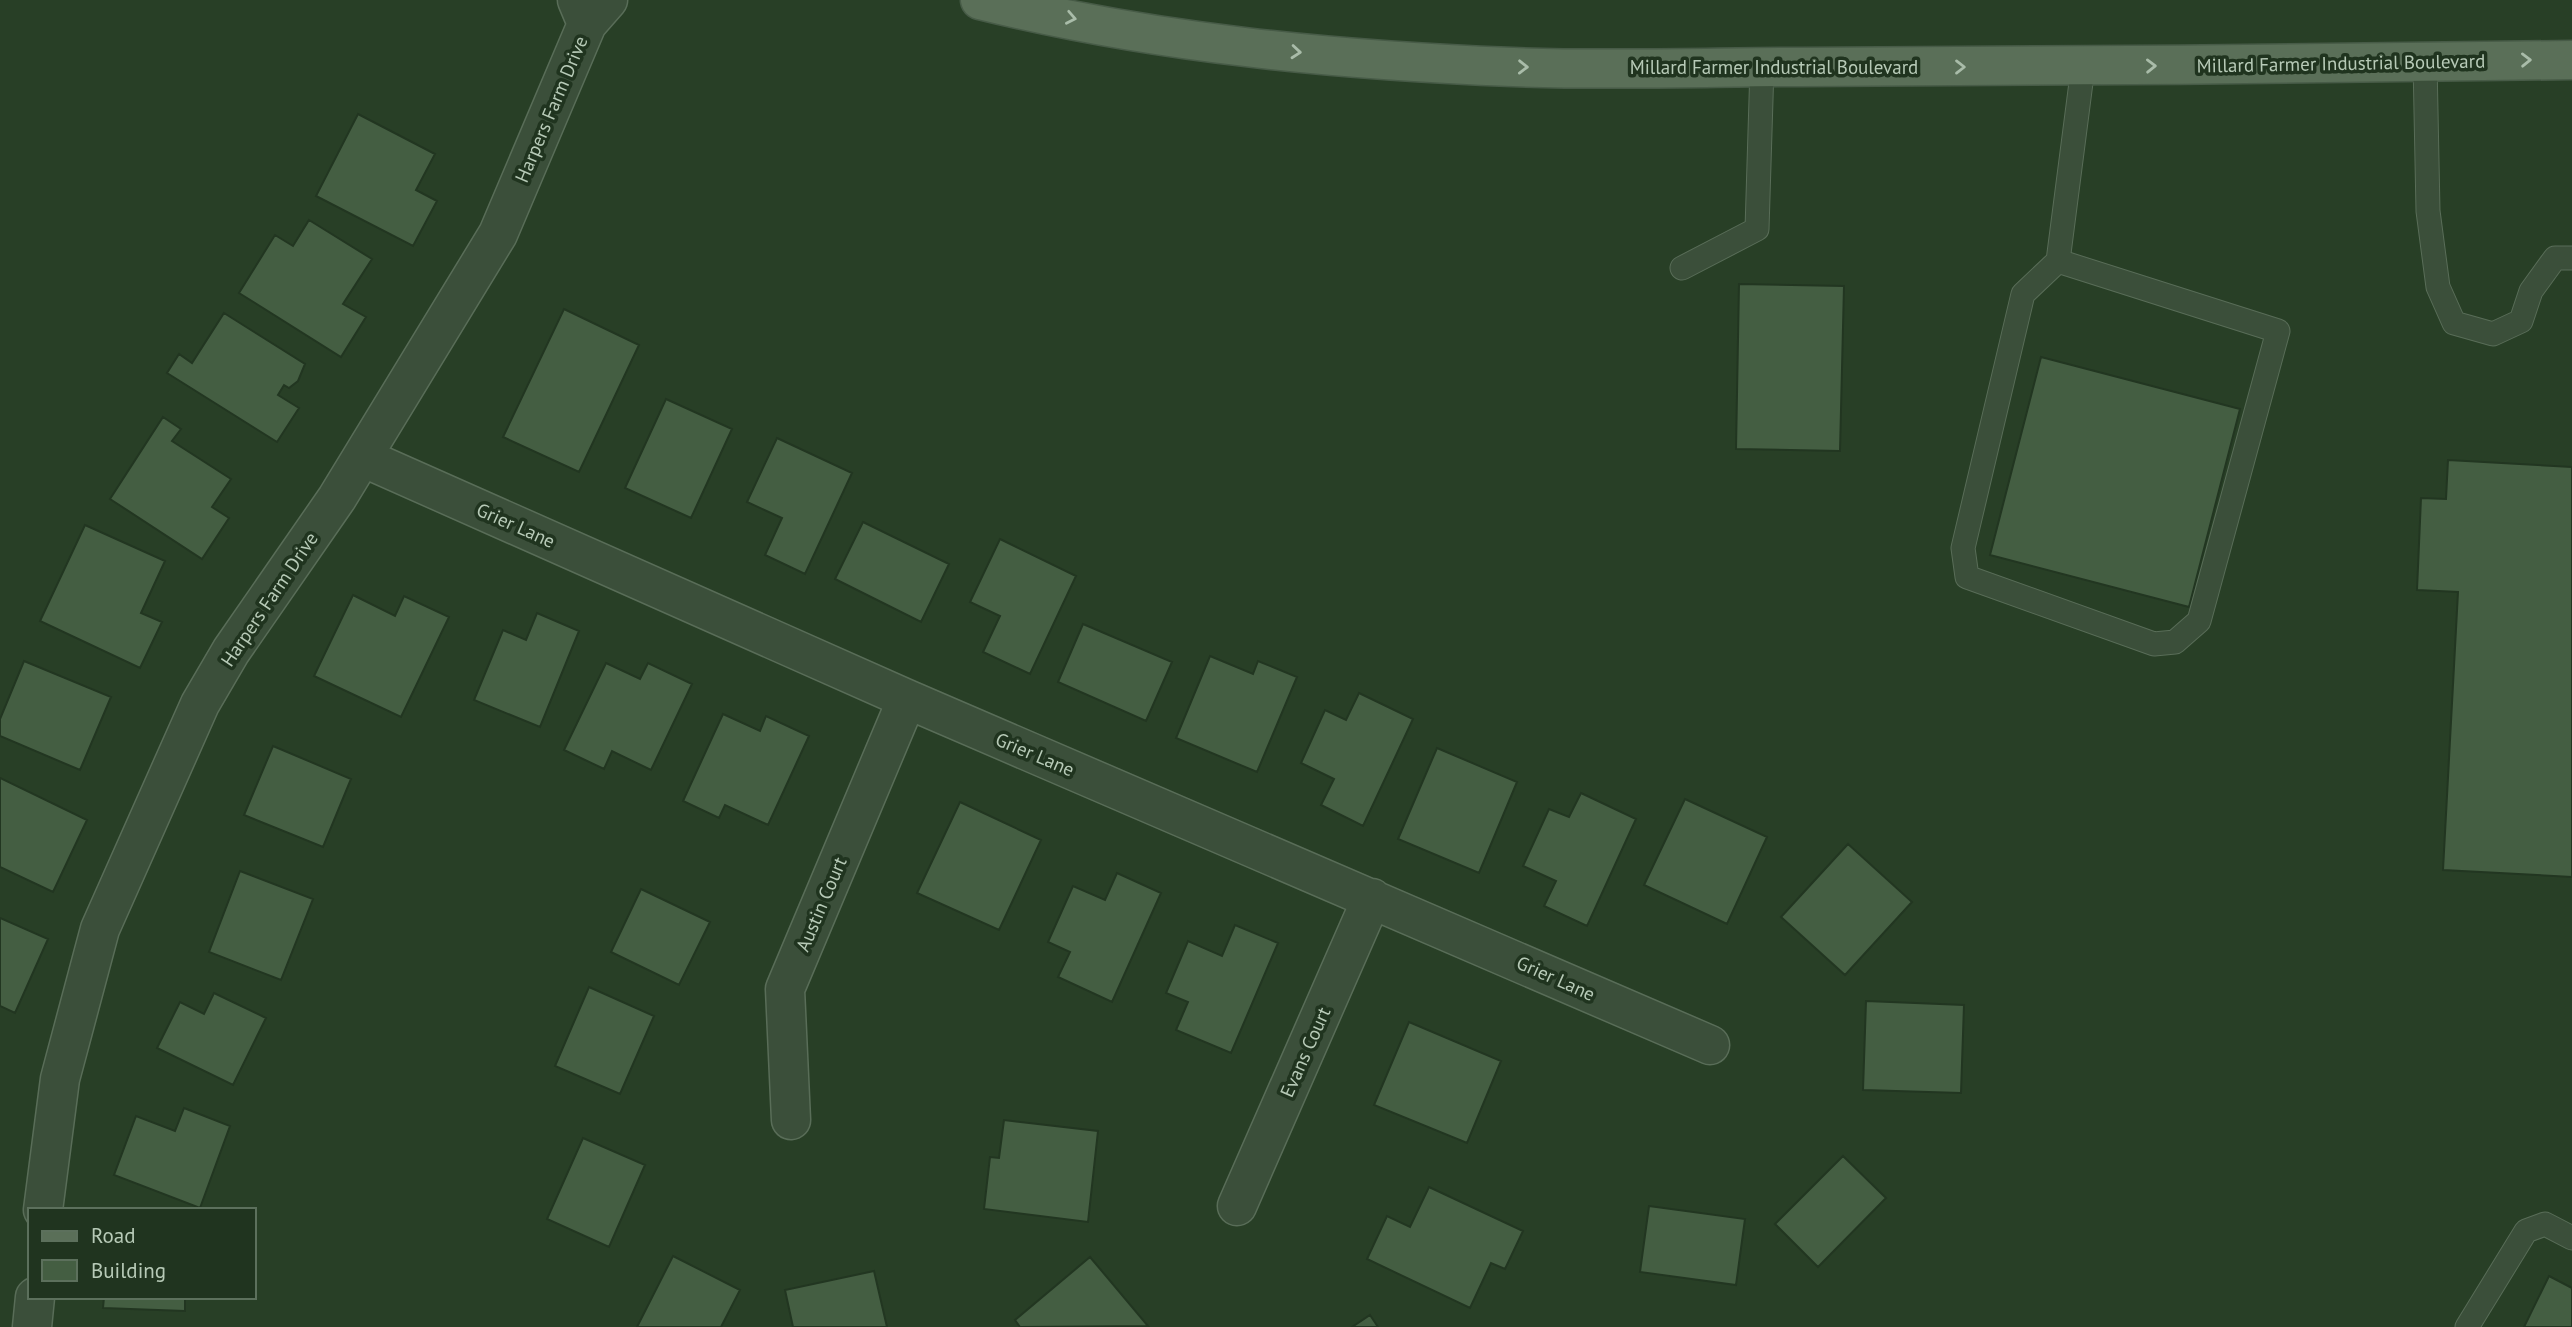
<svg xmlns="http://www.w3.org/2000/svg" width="2572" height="1327" font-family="'PT Sans',sans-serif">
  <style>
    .building { fill: #445e42; stroke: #223621; stroke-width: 2 }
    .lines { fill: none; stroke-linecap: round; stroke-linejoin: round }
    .service-casing { stroke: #596d58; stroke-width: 25 }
    .minor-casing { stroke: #596d58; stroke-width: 41 }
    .primary-casing { stroke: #475b47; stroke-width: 41 }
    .service { stroke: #3b4f3a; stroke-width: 23 }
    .minor { stroke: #3b4f3a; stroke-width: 38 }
    .primary { stroke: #5a6f58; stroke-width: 38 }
    .oneway { stroke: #a9bca9 }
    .labels { text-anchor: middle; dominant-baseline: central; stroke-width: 7; stroke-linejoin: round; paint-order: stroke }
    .street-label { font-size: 19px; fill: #b7cab7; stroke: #20341f }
  </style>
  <rect width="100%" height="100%" fill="#283f26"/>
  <path class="building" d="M 358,114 L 435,154 L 416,190 L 437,201 L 413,246 L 316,196 Z
    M 309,220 L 372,259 L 343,304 L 366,317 L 341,357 L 239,293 L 275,235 L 293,246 Z
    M 1739,284 L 1844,286 L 1840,451 L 1736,449 Z
    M 564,309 L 639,345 L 579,472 L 503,437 Z
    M 224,313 L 305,364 L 298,381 L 289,388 L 284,385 L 278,395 L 299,408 L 277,442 L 167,373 L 179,354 L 192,363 Z
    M 2041,357 L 2240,409 L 2189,607 L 1990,555 Z
    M 666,399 L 732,429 L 691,518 L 625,488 Z
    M 163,417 L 181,429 L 172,441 L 231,479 L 212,507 L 229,518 L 202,559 L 110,499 Z
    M 777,438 L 852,473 L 805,574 L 765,555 L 782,518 L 747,502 Z
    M 2448,460 L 2572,467 L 2572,877 L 2443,870 L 2458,592 L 2417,590 L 2421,498 L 2446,499 Z
    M 863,522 L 949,564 L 921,622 L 835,579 Z
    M 85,525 L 165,561 L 141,613 L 162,622 L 140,668 L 40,621 Z
    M 1000,539 L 1076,576 L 1030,674 L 983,652 L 1000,616 L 970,602 Z
    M 353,595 L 395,616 L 404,596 L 449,617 L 401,717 L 314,676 Z
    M 537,613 L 579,631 L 540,727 L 474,700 L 503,630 L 526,640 Z
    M 1083,624 L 1172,662 L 1146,721 L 1058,682 Z
    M 1210,656 L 1253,674 L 1258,661 L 1297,677 L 1257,772 L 1176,738 Z
    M 24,661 L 111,697 L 80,770 L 0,736 L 0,719 Z
    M 606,663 L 640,679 L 648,663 L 692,684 L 651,770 L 612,751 L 604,769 L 564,750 Z
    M 1359,693 L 1413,719 L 1363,826 L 1321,805 L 1334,779 L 1301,763 L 1325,710 L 1346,720 Z
    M 723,714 L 760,731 L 766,716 L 809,736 L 768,825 L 725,805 L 719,818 L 683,801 Z
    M 273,746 L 351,779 L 323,847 L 244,815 Z
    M 1437,748 L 1517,782 L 1479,873 L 1398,839 Z
    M 0,778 L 87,820 L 53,892 L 0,867 Z
    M 1581,793 L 1636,819 L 1587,926 L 1544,906 L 1556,881 L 1523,866 L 1549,809 L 1569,817 Z
    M 1685,799 L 1767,837 L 1727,924 L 1644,885 Z
    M 960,802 L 1041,840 L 999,930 L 917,893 Z
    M 1848,844 L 1912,902 L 1845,975 L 1781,917 Z
    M 240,871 L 313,899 L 281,980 L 209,952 Z
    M 1117,873 L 1161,893 L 1112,1002 L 1058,977 L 1070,952 L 1048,942 L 1073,886 L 1105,900 Z
    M 641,889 L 710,922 L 679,985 L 611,952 Z
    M 0,918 L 48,939 L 15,1013 L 0,1006 Z
    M 1235,925 L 1278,943 L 1231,1053 L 1176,1030 L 1188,1002 L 1166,993 L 1188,941 L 1222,956 Z
    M 589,987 L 654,1016 L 620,1094 L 555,1066 Z
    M 214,993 L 266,1018 L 233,1085 L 157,1048 L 180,1002 L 204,1014 Z
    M 1866,1001 L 1964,1005 L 1961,1093 L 1863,1090 Z
    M 1409,1022 L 1501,1061 L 1467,1143 L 1374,1105 Z
    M 184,1108 L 230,1126 L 200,1208 L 114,1175 L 136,1116 L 175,1131 Z
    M 1004,1120 L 1098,1131 L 1088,1222 L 984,1209 L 990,1157 L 999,1158 Z
    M 583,1138 L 645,1165 L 609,1247 L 547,1219 Z
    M 1843,1156 L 1886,1198 L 1818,1267 L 1775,1224 Z
    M 1429,1187 L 1523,1231 L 1505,1269 L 1491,1263 L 1470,1308 L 1367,1259 L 1387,1216 L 1410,1227 Z
    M 1649,1206 L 1745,1219 L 1736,1285 L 1640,1272 Z
    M 673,1256 L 740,1290 L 721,1327 L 637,1327 Z
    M 1090,1257 L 1148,1326 L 1020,1327 L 1015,1320 Z
    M 874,1271 L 887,1327 L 793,1327 L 785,1290 Z
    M 2549,1276 L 2572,1288 L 2572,1327 L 2524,1327 Z
    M 104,1297 L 185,1297 L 185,1311 L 103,1308 Z
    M 1370,1315 L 1378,1327 L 1352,1327 Z"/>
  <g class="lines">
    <g class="service-casing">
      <path id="service" d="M 2425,62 L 2428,211 L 2438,287 L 2454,323 L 2493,334 L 2521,321 L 2531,291 L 2555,258 L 2572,258
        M 2058,261 L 2023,294 L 1963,548 L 1967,577 L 2154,644 L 2175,642 L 2199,621 L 2278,331 L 2058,261 L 2083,67
        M 1682,268 L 1757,229 L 1762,67
        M 2467,1327 L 2526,1231 L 2545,1224 L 2572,1238"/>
    </g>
    <g class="minor-casing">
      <path id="minor" d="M 577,0 L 587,24 L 608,0
        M 362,457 L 907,699 L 1710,1045
        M 791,1120 L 785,989 L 907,699
        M 1237,1206 L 1372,898
        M 43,1210 L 60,1079 L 100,929 L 200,704 L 231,651 L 337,498 L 498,234 L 587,24
        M 32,1327 L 35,1297"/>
    </g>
    <g class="primary-casing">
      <path id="primary" d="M 980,0 C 1154,43 1335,60 1513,67 C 1609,71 1706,67 1802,67 C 2059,67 2315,63 2572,60"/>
    </g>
    <use href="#service" class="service"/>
    <use href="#minor" class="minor"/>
    <use href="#primary" class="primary"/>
  </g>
  <defs><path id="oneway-chevron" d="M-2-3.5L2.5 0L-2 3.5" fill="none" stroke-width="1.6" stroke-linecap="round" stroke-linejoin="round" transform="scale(1.75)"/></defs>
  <g class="oneway">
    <use href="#oneway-chevron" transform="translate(1071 18) rotate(11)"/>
    <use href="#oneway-chevron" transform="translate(1296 52) rotate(5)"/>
    <use href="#oneway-chevron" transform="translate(2526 60) rotate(-1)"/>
    <use href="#oneway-chevron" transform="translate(2151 66) rotate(-1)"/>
    <use href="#oneway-chevron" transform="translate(1523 67) rotate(1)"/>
    <use href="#oneway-chevron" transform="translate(1960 67)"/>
  </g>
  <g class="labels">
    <g class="street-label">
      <text transform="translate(2341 63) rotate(-1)">Millard Farmer Industrial Boulevard</text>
      <text x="1774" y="67">Millard Farmer Industrial Boulevard</text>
      <text transform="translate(551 109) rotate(-67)">Harpers Farm Drive</text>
      <text transform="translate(516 525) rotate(24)">Grier Lane</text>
      <text transform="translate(269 599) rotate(-56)">Harpers Farm Drive</text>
      <text transform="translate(1035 754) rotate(23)">Grier Lane</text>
      <text transform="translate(821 904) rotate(-67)">Austin Court</text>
      <text transform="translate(1556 978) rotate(24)">Grier Lane</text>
      <text transform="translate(1305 1052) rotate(-66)">Evans Court</text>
    </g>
  </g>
  <rect x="28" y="1208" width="228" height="91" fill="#20341f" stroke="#5c705c" stroke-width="2"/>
  <rect x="42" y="1231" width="35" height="10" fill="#5a6f58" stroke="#5c705c" stroke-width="2"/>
  <text x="91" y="1243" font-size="21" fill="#b7cab7">Road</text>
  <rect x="42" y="1260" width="35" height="21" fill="#445e42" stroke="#5c705c" stroke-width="2"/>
  <text x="91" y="1278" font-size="21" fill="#b7cab7">Building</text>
</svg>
